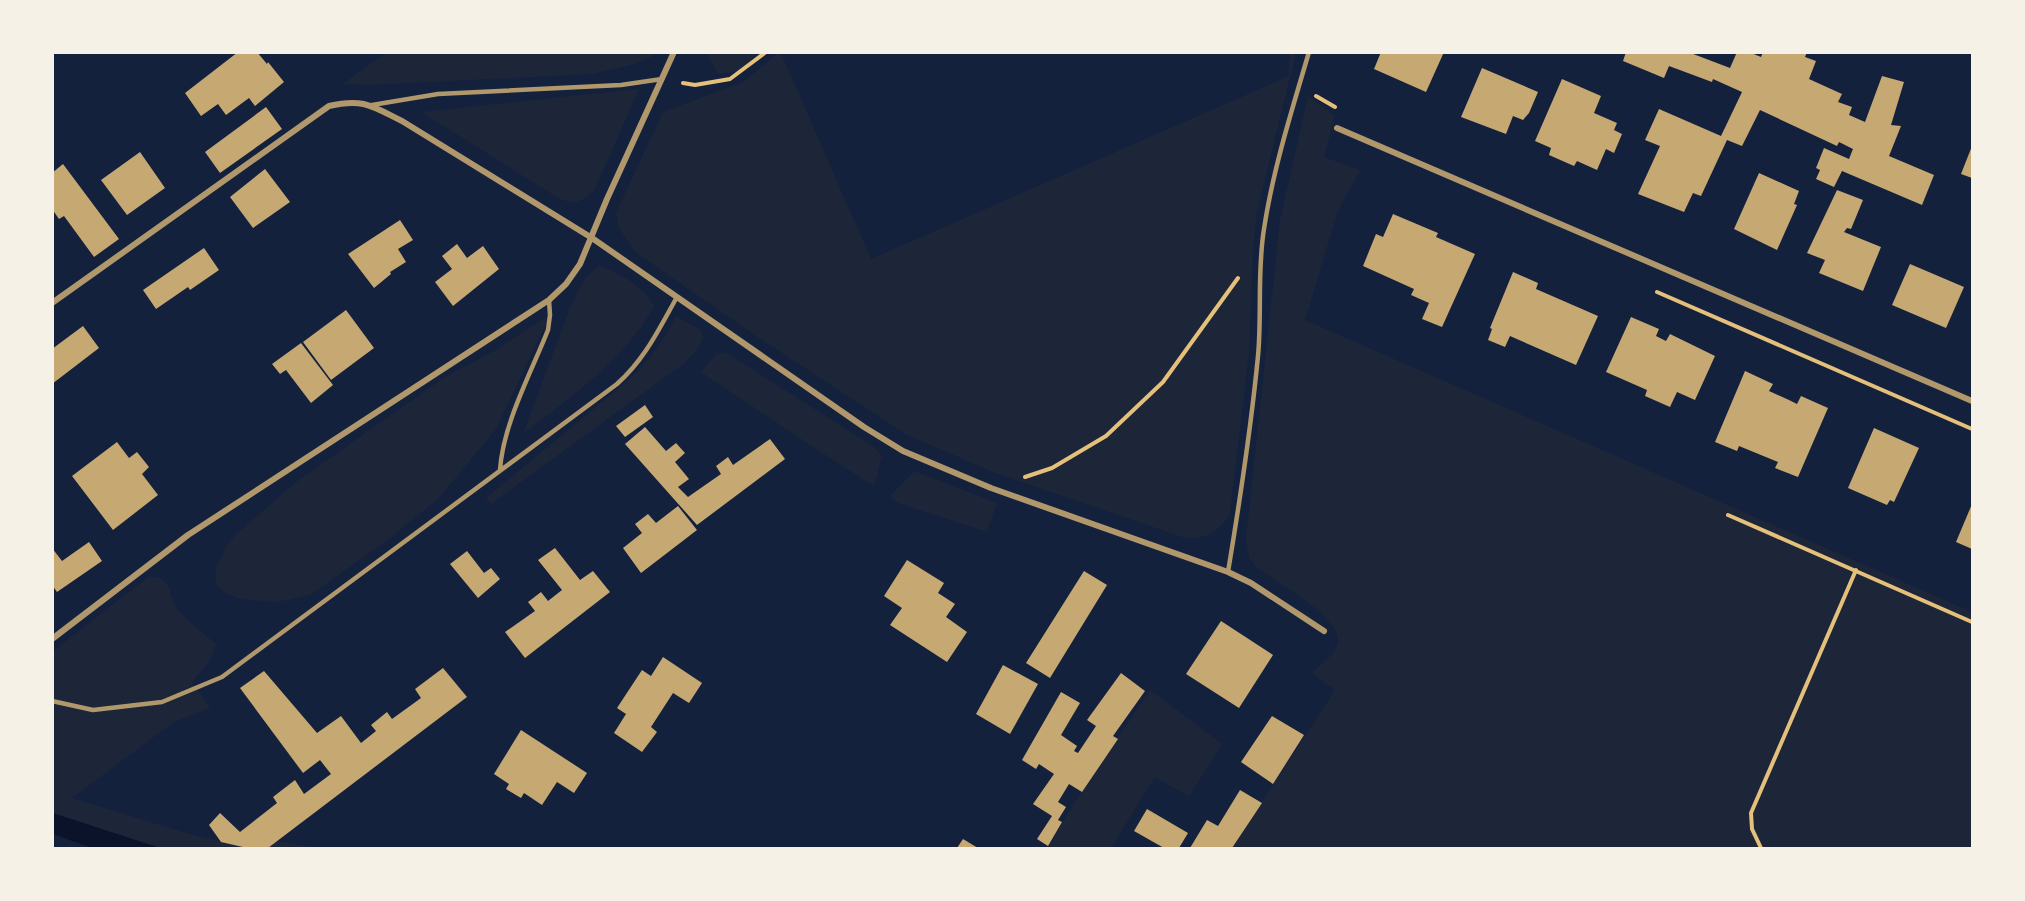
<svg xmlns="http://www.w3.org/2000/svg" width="2025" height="901" font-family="'Exo 2',sans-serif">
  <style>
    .green { fill: #1d2539 }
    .water { fill: #0b132b }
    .building { fill: #c6a872 }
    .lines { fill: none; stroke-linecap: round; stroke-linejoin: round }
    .path { stroke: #e5c07b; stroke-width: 4 }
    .service { stroke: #b1986c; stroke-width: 4.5 }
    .minor { stroke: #b1986c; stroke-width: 6 }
  </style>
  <rect width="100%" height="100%" fill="#14213d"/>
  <path class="green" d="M 386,53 L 386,52 L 655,53 L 653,56 L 631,65 L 592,74 L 369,85 L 342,84 Z
    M 706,53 L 757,53 L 741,71 L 718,74 Z
    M 778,53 L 781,53 L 871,259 L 1289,76 L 1290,53 L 1296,53 L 1257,211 L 1253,249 L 1249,352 L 1230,514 C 1216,533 1209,539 1185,538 L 993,472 L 907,435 L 756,336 L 634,251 L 619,228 L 616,213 L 663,112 L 743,82 Z
    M 639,89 L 595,189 C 582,202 574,206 558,198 L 421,112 Z
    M 1308,96 L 1335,115 L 1324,157 L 1360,170 L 1338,211 L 1305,320 L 1972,612 L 1972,848 L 1232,848 L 1335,690 L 1312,673 C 1320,665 1337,654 1338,641 C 1340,616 1274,581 1255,566 L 1249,558 L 1246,538 L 1280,220 Z
    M 599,265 C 620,274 646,287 654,307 C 622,362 572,396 523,434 L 569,310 L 585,278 Z
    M 676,316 L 701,330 L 703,339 L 698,348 L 686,362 L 491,504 L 486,498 L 632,377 C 651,358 664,340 676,316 Z
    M 546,317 L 546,324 L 496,429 L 439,498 L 389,539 L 310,595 L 277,602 L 240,599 L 225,593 L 216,584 L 216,568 L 226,547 L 236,534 L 296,482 L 445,377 L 494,351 Z
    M 725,352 L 874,447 L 882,456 L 874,486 L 813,447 L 701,372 L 716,354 Z
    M 914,471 L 997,503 L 987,532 L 898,503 L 890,496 Z
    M 148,577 C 176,577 166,596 180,612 C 191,624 204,634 216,644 L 211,659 L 192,682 L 210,708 L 174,722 L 72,798 L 193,835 L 247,848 L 160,848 L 53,813 L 52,652 Z
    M 1150,690 L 1222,744 L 1189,797 L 1155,777 L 1112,846 L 1114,848 L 1046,848 L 1094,773 Z
    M 277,841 L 317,848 L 268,848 Z"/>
  <path class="water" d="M 52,813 L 65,817 L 160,848 L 92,848 L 53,834 Z"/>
  <path class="building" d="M 238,52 L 257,52 L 267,64 L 268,62 L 284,82 L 255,106 L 249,98 L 226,115 L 218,104 L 201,116 L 185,93 Z
    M 1381,52 L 1444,52 L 1426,92 L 1374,69 Z
    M 1626,52 L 1688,52 L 1730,68 L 1737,52 L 1749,52 L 1761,57 L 1763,52 L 1807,52 L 1805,57 L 1816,61 L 1809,79 L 1842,94 L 1838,102 L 1852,107 L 1849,115 L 1865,122 L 1882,76 L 1904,82 L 1891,125 L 1901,126 L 1889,156 L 1934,175 L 1922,205 L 1842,171 L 1834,187 L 1816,179 L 1820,170 L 1816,168 L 1824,148 L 1849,159 L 1853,149 L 1839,142 L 1837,146 L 1760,110 L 1742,146 L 1727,140 L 1701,196 L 1693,193 L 1684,212 L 1638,194 L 1660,146 L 1645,140 L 1659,109 L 1721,136 L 1742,92 L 1713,79 L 1712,82 L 1669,66 L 1664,78 L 1623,61 Z
    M 1482,68 L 1538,92 L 1529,113 L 1523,120 L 1513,116 L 1506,134 L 1461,117 Z
    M 1562,79 L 1601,96 L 1594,113 L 1617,123 L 1614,130 L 1622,134 L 1614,153 L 1606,149 L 1597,170 L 1577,161 L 1574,166 L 1549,155 L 1551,148 L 1535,141 Z
    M 266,107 L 282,129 L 220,173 L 205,152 Z
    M 1972,146 L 1972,178 L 1961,174 Z
    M 140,152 L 165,188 L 127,215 L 101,180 Z
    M 63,164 L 119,239 L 94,257 L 64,216 L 59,219 L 52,209 L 52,173 Z
    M 265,169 L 290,202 L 253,228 L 230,197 Z
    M 1759,173 L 1799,191 L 1794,204 L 1797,205 L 1777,250 L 1734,229 Z
    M 1837,190 L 1863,200 L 1851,229 L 1847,228 L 1844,232 L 1881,247 L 1863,291 L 1819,273 L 1825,260 L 1807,253 Z
    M 1393,214 L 1438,233 L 1436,237 L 1475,254 L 1442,327 L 1422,319 L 1429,303 L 1411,295 L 1414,289 L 1363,266 L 1376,234 L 1383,237 Z
    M 400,220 L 413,240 L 398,249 L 406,262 L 390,272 L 391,274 L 374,288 L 348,254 Z
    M 457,244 L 467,258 L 483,246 L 499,269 L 453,306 L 435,282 L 452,269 L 442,256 Z
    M 204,248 L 219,270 L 190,290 L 188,287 L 156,309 L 143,290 Z
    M 1910,264 L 1964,287 L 1946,328 L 1892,305 Z
    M 1513,272 L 1538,283 L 1536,289 L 1598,316 L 1576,365 L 1510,336 L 1505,347 L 1488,340 L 1492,329 L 1490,328 Z
    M 346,310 L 374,348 L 331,380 L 303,342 Z
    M 1631,317 L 1659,329 L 1656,336 L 1666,341 L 1670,334 L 1715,356 L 1695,400 L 1677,392 L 1670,407 L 1645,396 L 1647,390 L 1606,372 Z
    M 83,326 L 99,348 L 52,384 L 52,349 Z
    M 301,343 L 333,385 L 311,403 L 286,370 L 280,374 L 272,364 Z
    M 1745,371 L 1773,384 L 1769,391 L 1789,400 L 1797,404 L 1801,396 L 1828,408 L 1798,477 L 1775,468 L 1778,462 L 1739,446 L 1737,451 L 1715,442 Z
    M 645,405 L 653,417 L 625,437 L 616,426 Z
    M 645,427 L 666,451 L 676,443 L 685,453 L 675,462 L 689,479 L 678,487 L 688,497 L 721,474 L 716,466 L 728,457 L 733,465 L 770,439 L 785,459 L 697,525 L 625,444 Z
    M 1874,428 L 1919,448 L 1894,502 L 1890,500 L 1887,505 L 1848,488 Z
    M 117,442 L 129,458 L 137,452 L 149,467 L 142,474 L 158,495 L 113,530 L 72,476 Z
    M 1972,504 L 1972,549 L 1956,542 Z
    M 678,506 L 697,530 L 641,573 L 623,548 L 642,533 L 635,524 L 648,514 L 656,523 Z
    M 89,542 L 102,561 L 57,592 L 52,585 L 52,548 L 62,561 Z
    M 555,548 L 580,580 L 593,571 L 610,592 L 525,658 L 505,632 L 535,611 L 528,602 L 541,592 L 548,601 L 562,590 L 538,560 Z
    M 467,551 L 484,573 L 491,568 L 500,579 L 478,598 L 450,564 Z
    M 907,560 L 944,583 L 938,593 L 955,604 L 946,617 L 967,632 L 947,662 L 890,625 L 902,608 L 884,596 Z
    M 1084,571 L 1107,585 L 1050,678 L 1026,663 Z
    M 1221,621 L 1273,655 L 1239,708 L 1186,674 Z
    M 663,657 L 702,683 L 689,703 L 673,693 L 651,727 L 657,732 L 642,752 L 614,733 L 626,714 L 617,708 L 642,670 L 651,676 Z
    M 1003,665 L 1038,684 L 1010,734 L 976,714 Z
    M 443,668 L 467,697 L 268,848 L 247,848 L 221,842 L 209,825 L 220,813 L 240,832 L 277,803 L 273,797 L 295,780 L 304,794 L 331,774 L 320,760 L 303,773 L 240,688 L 264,671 L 317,733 L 341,716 L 361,743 L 376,731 L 371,725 L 387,712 L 392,719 L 421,698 L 415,689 Z
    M 1121,673 L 1145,691 L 1113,736 L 1118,739 L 1082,792 L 1069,784 L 1058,802 L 1066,807 L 1058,820 L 1062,822 L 1048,846 L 1037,839 L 1052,816 L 1033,804 L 1054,774 L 1039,764 L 1036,769 L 1022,760 L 1061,692 L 1080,703 L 1061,735 L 1077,746 L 1074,751 L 1078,753 L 1096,726 L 1087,720 Z
    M 1272,716 L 1304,735 L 1273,784 L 1241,762 Z
    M 521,730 L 587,773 L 574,793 L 557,782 L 542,805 L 524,793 L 521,798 L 506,789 L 509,784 L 494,774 Z
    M 1240,790 L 1262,803 L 1232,848 L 1190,848 L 1207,820 L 1218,826 Z
    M 1147,809 L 1188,833 L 1179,848 L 1164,848 L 1134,831 Z
    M 963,839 L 978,848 L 957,848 Z"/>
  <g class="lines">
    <path class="path" d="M 683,83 L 695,85 L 730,79 L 766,52
      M 1316,96 L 1335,107
      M 1657,292 L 1972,429
      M 1025,477 L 1052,468 L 1106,436 L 1163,382 L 1238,278
      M 1728,515 L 1972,622
      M 1761,848 L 1752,829 L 1751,813 L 1856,570"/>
    <path class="service" d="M 372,105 L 438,94 L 621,85 L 662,79
      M 500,470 C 503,424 531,373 548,330 L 550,315 L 549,300
      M 1228,572 C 1240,500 1251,428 1258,356 C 1262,313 1257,271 1264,229 C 1273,169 1292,110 1309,52
      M 52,701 L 93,710 L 162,702 L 222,677 L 617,384 C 645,359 659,329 677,297"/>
    <path class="minor" d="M 1337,128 L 1972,401
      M 52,303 L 329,106 C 363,98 372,106 402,121 L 592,238 L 864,427 L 903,451 L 991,488 L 1228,572 L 1251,583 L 1324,631
      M 52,639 L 188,535 L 549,300 L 566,284 L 580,264 L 607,199 L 674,52"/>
  </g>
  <rect width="2025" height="901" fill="none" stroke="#f6f1e7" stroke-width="108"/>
</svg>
